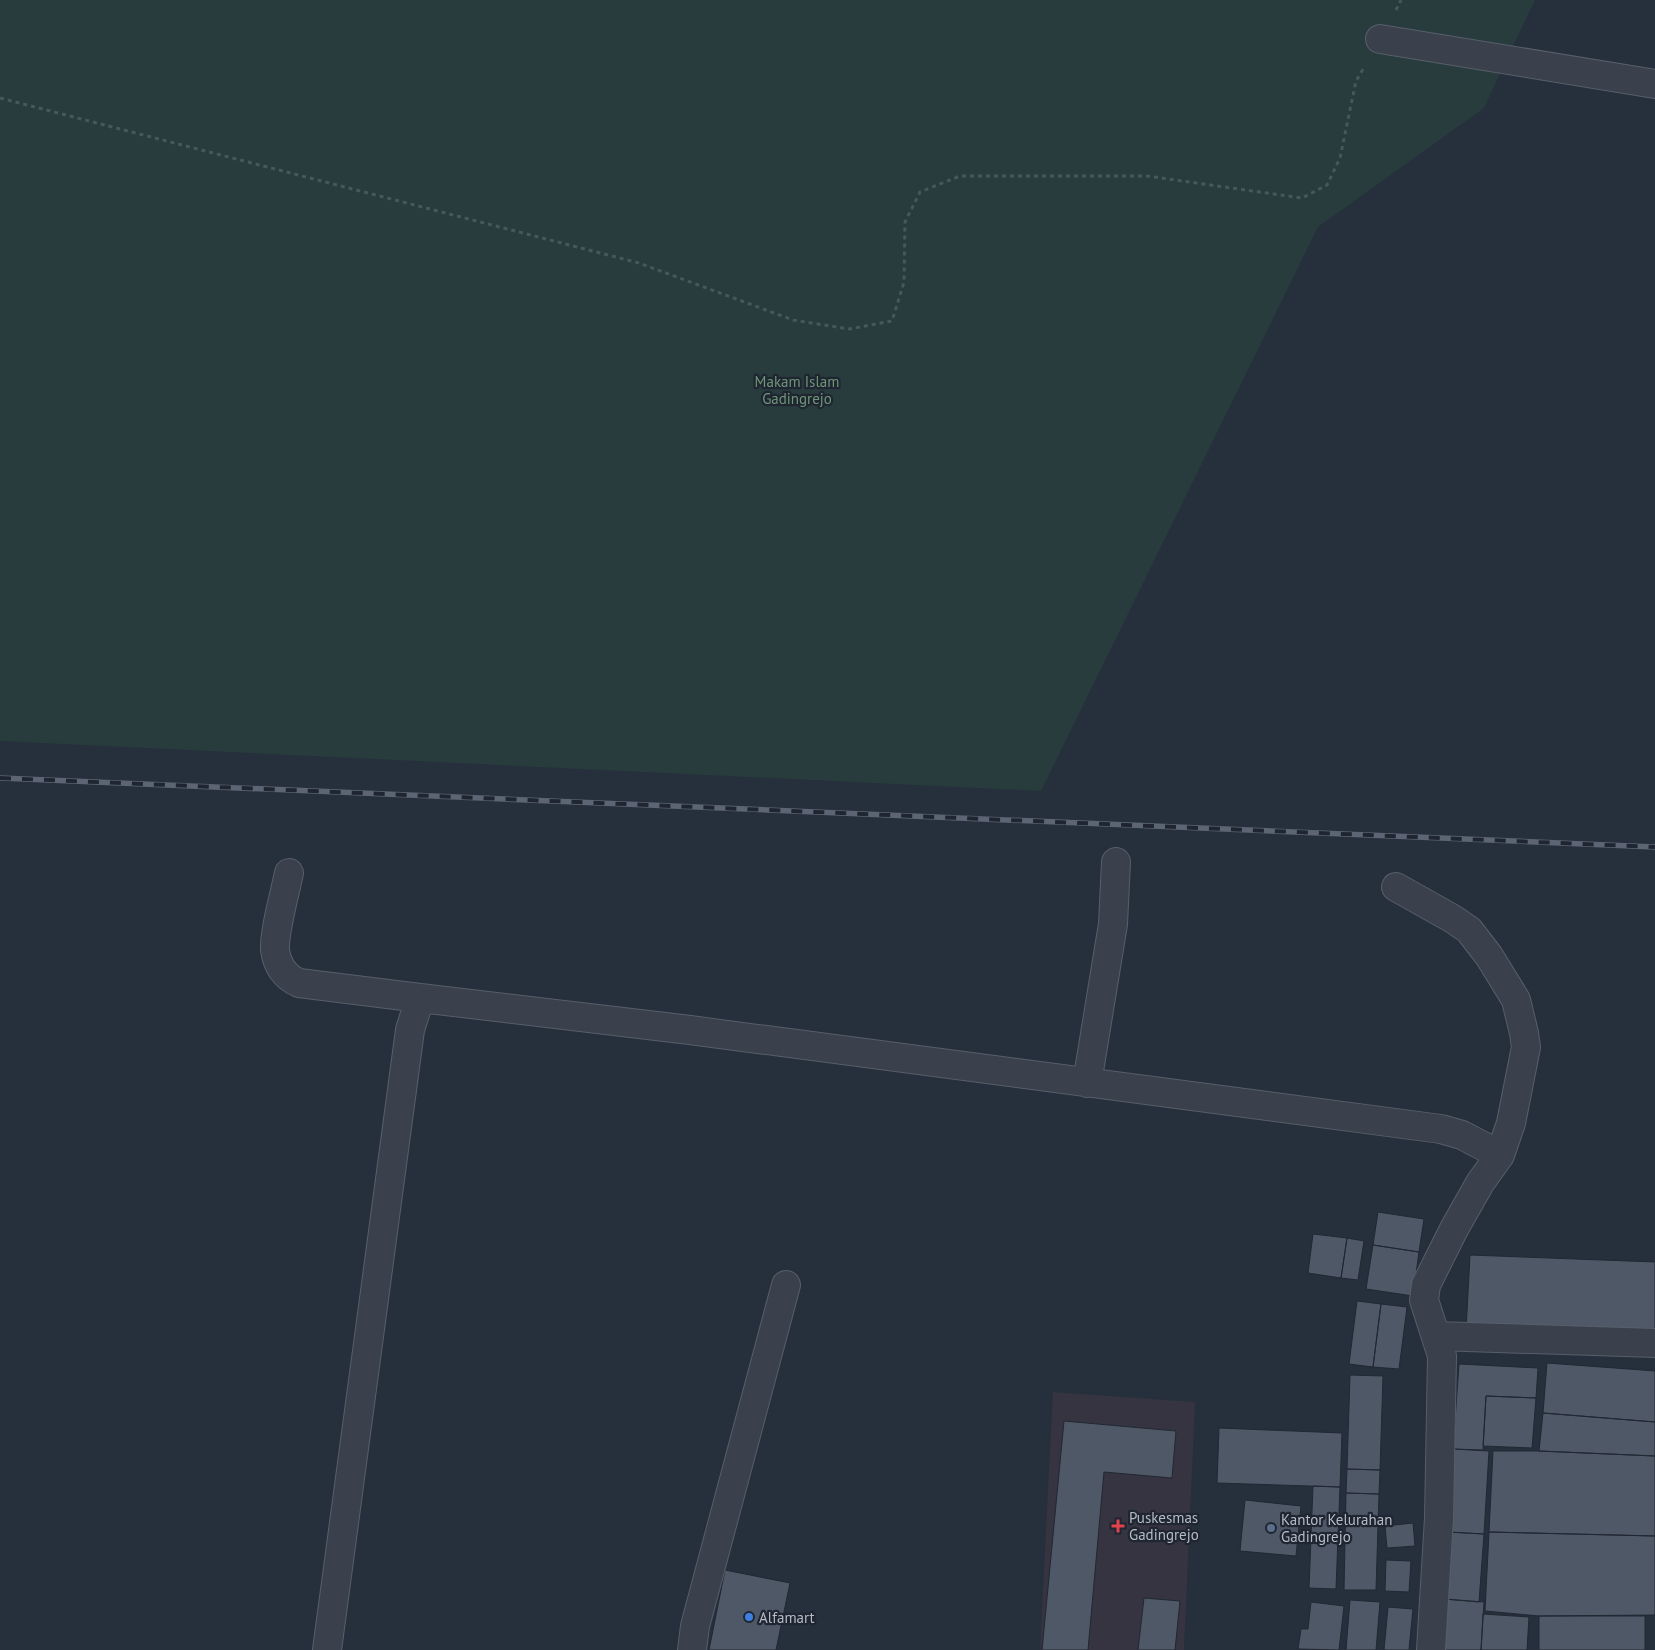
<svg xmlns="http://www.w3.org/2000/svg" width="1655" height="1650" font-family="'PT Sans',sans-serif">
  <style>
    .medical { fill: #363441 }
    .green { fill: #283b3d }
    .building { fill: #4f5867; stroke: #212833 }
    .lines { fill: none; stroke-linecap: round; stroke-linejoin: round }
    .minor-casing { stroke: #585f6a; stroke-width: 30 }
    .path { stroke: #46585a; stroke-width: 3; stroke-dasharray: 4 4; stroke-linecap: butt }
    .minor { stroke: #3a414c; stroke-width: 28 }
    .rail-casing { stroke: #5c6573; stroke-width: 5.5 }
    .rail { stroke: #1f2631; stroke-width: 4; stroke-dasharray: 11; stroke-linecap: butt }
    .health-dot { fill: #e0444e; stroke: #1f2631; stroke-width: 2 }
    .service-dot { fill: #5c6f8a; stroke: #1f2631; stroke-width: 2 }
    .shop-dot { fill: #3f7fe0; stroke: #1f2631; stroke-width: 2 }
    .labels { text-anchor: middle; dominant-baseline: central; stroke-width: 4.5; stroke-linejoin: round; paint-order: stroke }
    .park-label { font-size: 15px; fill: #6f9678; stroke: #1f2631 }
    .poi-label { font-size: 15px; fill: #b6bcc7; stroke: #1f2631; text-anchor: start }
  </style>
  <rect width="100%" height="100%" fill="#262f3c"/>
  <path class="medical" d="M 1053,1392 L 1195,1402 L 1184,1650 L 1040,1650 Z"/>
  <path class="green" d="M 0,0 L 1535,0 L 1484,108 L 1318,227 L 1041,791 L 0,741 Z"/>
  <path class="building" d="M 1378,1212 L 1424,1219 L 1419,1252 L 1373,1245 Z
    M 1313,1234 L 1347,1238 L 1341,1278 L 1308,1273 Z
    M 1347,1238 L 1364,1241 L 1358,1280 L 1341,1278 Z
    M 1373,1245 L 1419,1252 L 1413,1296 L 1366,1289 Z
    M 1470,1255 L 1655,1262 L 1655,1338 L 1466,1331 Z
    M 1357,1301 L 1381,1304 L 1373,1367 L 1349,1364 Z
    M 1381,1304 L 1407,1307 L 1399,1369 L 1373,1367 Z
    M 1547,1363 L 1655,1371 L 1655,1422 L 1543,1413 Z
    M 1459,1364 L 1538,1368 L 1536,1398 L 1486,1396 L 1483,1450 L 1453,1449 Z
    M 1350,1375 L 1383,1376 L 1380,1470 L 1347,1469 Z
    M 1486,1396 L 1536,1398 L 1532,1448 L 1483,1446 Z
    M 1543,1413 L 1655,1422 L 1655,1456 L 1539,1451 Z
    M 1064,1421 L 1176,1431 L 1172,1478 L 1104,1472 L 1088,1650 L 1042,1650 Z
    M 1219,1428 L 1342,1433 L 1340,1487 L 1217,1483 Z
    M 1453,1449 L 1489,1451 L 1484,1534 L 1448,1532 Z
    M 1493,1451 L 1539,1451 L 1655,1456 L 1655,1536 L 1489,1532 Z
    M 1347,1469 L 1380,1470 L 1379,1494 L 1346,1493 Z
    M 1313,1486 L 1340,1487 L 1336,1589 L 1309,1588 Z
    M 1346,1493 L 1379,1494 L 1376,1590 L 1344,1590 Z
    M 1245,1500 L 1301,1506 L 1296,1556 L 1240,1551 Z
    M 1413,1523 L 1415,1546 L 1387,1548 L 1385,1526 Z
    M 1448,1532 L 1484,1534 L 1479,1602 L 1444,1599 Z
    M 1489,1532 L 1655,1536 L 1655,1615 L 1539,1616 L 1485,1611 Z
    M 1386,1560 L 1411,1561 L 1409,1592 L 1385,1591 Z
    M 725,1570 L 790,1583 L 776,1650 L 709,1650 Z
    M 1144,1598 L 1180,1601 L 1175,1650 L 1138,1650 Z
    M 1444,1599 L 1484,1602 L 1481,1650 L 1440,1650 Z
    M 1350,1600 L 1380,1602 L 1376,1650 L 1346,1650 Z
    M 1311,1602 L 1344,1606 L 1339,1650 L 1298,1649 L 1301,1629 L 1308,1629 Z
    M 1388,1607 L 1413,1609 L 1409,1650 L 1384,1650 Z
    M 1483,1614 L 1529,1617 L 1527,1650 L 1481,1650 Z
    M 1539,1616 L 1645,1616 L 1645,1650 L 1539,1650 Z"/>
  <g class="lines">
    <g class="minor-casing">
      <path id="minor" d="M 1380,39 L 1655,84
        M 289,873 C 285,893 274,931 275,950 C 277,965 285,977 299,983 L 420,998
        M 1396,887 L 1453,919 L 1469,930 L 1489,956 L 1516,1000 L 1524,1033 L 1526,1047 L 1511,1123 L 1500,1155
        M 1087,1083 L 1113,924 L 1116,862
        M 1436,1336 L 1655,1343
        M 327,1650 L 410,1030 L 420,998 L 690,1030 L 1441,1129 L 1462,1135 L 1500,1155 L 1480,1183 L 1454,1229 L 1426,1285 L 1424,1300 L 1442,1356 L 1439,1518 L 1431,1650
        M 692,1650 L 695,1626 L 786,1285"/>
    </g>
    <path class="path" d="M 1396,10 L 1401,0
      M 0,98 L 639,263 L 793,320 L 849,329 L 892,321 L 904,282 L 905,222 L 920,192 L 960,176 L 1147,176 L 1302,198 L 1327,185 L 1340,158 L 1356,81 L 1365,66"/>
    <use href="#minor" class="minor"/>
    <g class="rail-casing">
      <path id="rail" d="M 0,778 L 1655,847"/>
    </g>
    <use href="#rail" class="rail"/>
  </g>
  <path class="health-dot" d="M1115.5 1518.5h5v5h5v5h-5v5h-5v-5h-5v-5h5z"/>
  <circle class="service-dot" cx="1271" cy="1528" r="5"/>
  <circle class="shop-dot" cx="749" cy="1617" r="5"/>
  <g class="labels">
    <g class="park-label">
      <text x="797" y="381">Makam Islam<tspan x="797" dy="17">Gadingrejo</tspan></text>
    </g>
    <g class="poi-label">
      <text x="1129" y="1517">Puskesmas<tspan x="1129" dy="17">Gadingrejo</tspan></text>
      <text x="1281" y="1519">Kantor Kelurahan<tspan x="1281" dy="17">Gadingrejo</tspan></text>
      <text x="759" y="1617">Alfamart</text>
    </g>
  </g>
</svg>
